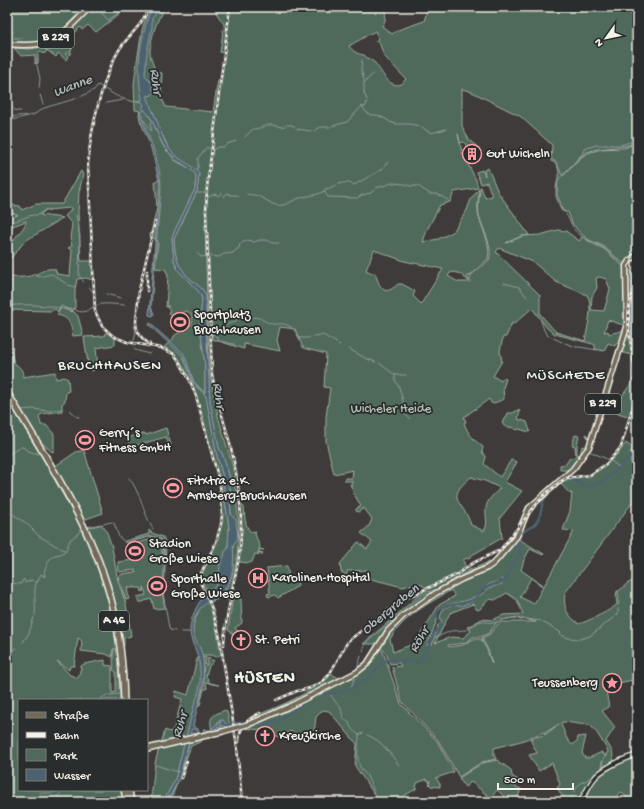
<svg xmlns="http://www.w3.org/2000/svg" width="644" height="809" font-family="'Gochi Hand',sans-serif">
  <style>
    .green { fill: #4f6a5a; stroke: #a2aea1; fill-rule: evenodd }
    .water { fill: #4d6270; stroke: #909ba0 }
    .lines { fill: none; stroke-linecap: round; stroke-linejoin: round }
    .stream { stroke: #909ba0; stroke-width: 1 }
    .canal { stroke: #4d6270; stroke-width: 2 }
    .river { stroke: #4d6270; stroke-width: 2.5 }
    .secondary-casing { stroke: #f4f1e8; stroke-width: 6 }
    .primary-casing { stroke: #f4f1e8; stroke-width: 7 }
    .motorway-casing { stroke: #f4f1e8; stroke-width: 8 }
    .secondary { stroke: #2a2d2e; stroke-width: 3.5 }
    .primary { stroke: #726b5a; stroke-width: 4 }
    .motorway { stroke: #726b5a; stroke-width: 5 }
    .rail-casing { stroke: #f4f1e8; stroke-width: 2.5 }
    .rail { stroke: #2a2d2e; stroke-width: 1; stroke-dasharray: 3; stroke-linecap: butt }
    .primary-bridge-casing { stroke: #f4f1e8; stroke-width: 7; stroke-linecap: butt }
    .primary-bridge { stroke: #726b5a; stroke-width: 4 }
    .labels { text-anchor: middle; dominant-baseline: central; stroke-width: 3.5; stroke-linejoin: round; paint-order: stroke }
    .shield { fill: #2a2d2e; stroke: #b7b6b0; stroke-width: 1 }
    .shield-label { font-size: 12px; font-weight: bold; fill: #f4f1e8 }
    .poi-label { font-size: 13px; fill: #f4f1e8; stroke: #2a2d2e; text-anchor: start }
    .park-label { font-size: 13px; fill: #b2bbaf; stroke: #2a2d2e }
    .water-label { font-size: 14px; font-style: italic; fill: #b1b8b8; stroke: #2a2d2e }
    .quarter-label { font-size: 15px; letter-spacing: 1px; fill: #f4f1e8; stroke: #2a2d2e }
    .district-label { font-size: 17px; font-weight: bold; letter-spacing: 1px; fill: #f4f1e8; stroke: #2a2d2e }
  </style>
  <rect width="100%" height="100%" fill="#3e3b3a"/>
  <filter id="ink" filterUnits="userSpaceOnUse"><feTurbulence type="fractalNoise" baseFrequency=".025" numOctaves="2"/><feDisplacementMap in="SourceGraphic" scale="8" xChannelSelector="R" yChannelSelector="G"/><feConvolveMatrix kernelMatrix="1 2 1 2 8 2 1 2 1" color-interpolation-filters="sRGB"/></filter>
  <g filter="url(#ink)">
    <path class="green" d="M 7,7 L 124,7 L 119,14 L 96,32 L 88,25 L 82,30 L 80,27 L 68,40 L 73,44 L 72,49 L 70,52 L 72,53 L 70,55 L 67,52 L 65,54 L 68,56 L 66,60 L 58,53 L 56,57 L 44,48 L 47,51 L 44,54 L 40,51 L 38,55 L 38,63 L 35,64 L 35,55 L 21,56 L 14,48 L 29,49 L 43,47 L 29,48 L 17,46 L 7,48 Z
      M 149,7 L 165,7 C 157,19 151,37 150,51 C 150,59 154,66 156,72 L 162,73 L 161,97 L 166,107 L 213,112 L 218,80 L 221,79 L 224,53 L 220,52 L 224,24 L 216,13 L 220,7 L 384,7 C 386,15 387,19 382,26 L 392,34 L 398,30 L 424,21 L 427,11 L 420,7 L 619,7 L 637,18 L 637,142 L 626,146 L 597,149 L 587,152 L 580,157 L 563,176 L 580,158 L 588,153 L 601,149 L 624,148 L 637,143 L 637,254 L 627,263 L 623,263 L 603,246 L 589,240 L 579,232 L 572,223 L 568,212 L 564,212 L 561,210 L 556,196 L 556,188 L 559,172 L 557,164 L 551,161 L 552,145 L 520,116 L 472,92 L 462,89 L 462,126 L 469,140 L 480,149 L 478,152 L 474,152 L 472,149 L 469,150 L 464,142 L 460,143 L 458,134 L 462,152 L 476,180 L 478,188 L 454,192 L 450,202 L 440,205 L 427,230 L 423,242 L 438,239 L 453,232 L 467,210 L 471,199 L 479,189 C 479,197 477,205 478,212 C 480,228 492,242 488,259 L 469,276 L 467,276 L 469,281 C 463,277 458,270 450,273 L 448,276 L 458,282 L 470,282 L 470,276 C 474,273 487,262 489,260 C 494,248 482,227 479,215 C 477,206 480,196 480,187 L 481,187 L 485,198 L 492,196 L 487,182 L 481,184 L 476,172 L 482,170 L 485,176 L 484,170 L 488,168 L 498,192 L 529,235 L 522,236 L 506,243 L 523,236 L 540,235 L 558,230 L 566,231 L 579,241 L 582,237 L 604,248 L 625,267 L 626,326 L 608,320 L 604,332 L 608,331 L 609,334 L 625,330 L 620,344 L 616,343 L 615,346 L 608,343 L 604,351 L 595,349 L 595,345 L 593,344 L 555,334 L 547,328 L 532,308 L 514,324 L 512,323 L 506,337 L 503,337 L 500,351 L 502,361 L 493,376 L 501,381 L 503,378 L 506,379 L 503,388 L 504,399 L 492,404 L 489,399 L 464,417 L 466,422 L 464,423 C 468,434 474,440 483,447 L 482,452 L 486,457 L 484,464 L 500,477 L 511,460 L 517,462 L 505,482 L 522,491 L 500,518 L 502,538 L 472,555 L 469,559 L 467,558 L 463,560 L 467,571 L 489,562 L 491,563 L 417,603 L 402,617 L 448,587 L 486,570 L 517,538 L 544,554 L 543,555 L 530,549 L 524,560 L 521,570 L 544,586 L 574,531 L 563,530 L 570,511 L 572,493 L 570,494 L 561,484 L 566,481 L 574,480 L 573,478 C 597,476 613,461 626,443 L 633,448 L 630,453 L 637,444 L 637,496 L 565,593 C 563,609 567,615 579,624 C 586,622 614,609 617,604 L 616,597 L 617,591 L 619,591 L 628,583 L 637,579 L 637,593 L 636,595 L 637,599 L 637,679 L 605,686 L 609,707 L 602,711 L 615,727 L 606,741 L 612,751 L 614,763 L 605,768 L 603,767 L 602,763 L 608,751 L 597,733 L 590,725 C 580,725 571,722 562,722 L 561,724 L 567,739 L 572,745 L 577,741 L 578,737 L 586,736 L 582,753 L 585,758 L 589,758 L 602,752 L 602,754 L 606,755 L 602,762 L 602,769 L 579,802 L 575,802 L 572,797 L 570,798 L 571,802 L 564,802 L 565,800 L 557,788 L 560,784 L 552,763 L 539,771 L 529,755 L 537,753 L 530,739 L 546,734 L 559,724 L 545,733 L 544,732 L 521,741 L 494,748 L 494,755 L 496,759 L 482,762 L 459,777 L 438,740 L 402,702 L 392,667 L 401,666 L 399,663 L 390,664 L 386,653 L 380,646 L 390,630 L 377,644 L 383,652 L 401,704 L 437,741 L 454,772 L 436,778 L 440,784 L 440,787 L 431,786 L 429,784 L 430,781 L 428,781 L 427,779 L 417,783 L 416,789 L 393,802 L 384,802 L 381,798 L 378,800 L 355,766 L 357,744 L 329,711 L 323,710 L 316,717 L 314,733 L 301,736 L 291,731 L 279,737 L 261,730 L 242,728 C 251,716 263,713 277,707 C 295,699 316,689 330,673 L 342,680 L 365,666 L 377,644 L 363,644 L 426,589 L 424,586 L 417,583 L 403,587 L 367,578 L 367,570 L 347,571 L 347,580 L 345,574 L 341,572 L 340,564 L 358,542 L 367,549 L 372,542 L 361,533 L 369,526 L 372,519 L 364,508 L 358,512 L 356,511 L 356,509 L 361,506 L 355,496 L 350,484 L 352,484 L 352,481 L 345,481 L 345,478 L 352,478 L 353,470 L 334,474 L 326,441 L 326,417 L 330,388 L 324,387 L 326,354 L 303,348 L 295,329 L 280,327 L 277,340 L 280,351 L 244,344 L 244,349 L 212,339 L 208,232 L 205,225 L 208,336 L 210,374 L 218,416 L 233,467 L 239,527 L 237,559 L 229,600 L 220,598 L 211,602 L 210,601 C 233,593 235,566 233,545 C 234,543 236,542 237,540 C 239,535 236,518 231,515 L 230,498 L 232,496 L 229,485 L 230,478 L 223,456 L 219,448 L 210,402 L 206,324 L 206,296 L 202,289 L 187,276 L 179,265 L 175,252 L 174,239 L 197,191 L 199,174 L 171,152 L 159,129 L 153,111 L 148,114 C 156,125 158,139 166,150 C 169,153 173,156 174,160 L 191,169 L 196,175 L 195,189 L 175,230 L 172,238 L 174,260 L 178,270 L 199,292 L 202,298 L 200,325 L 205,366 L 205,393 L 196,386 L 206,396 L 217,456 L 223,477 L 225,501 L 229,527 L 228,549 L 225,552 C 226,557 222,559 221,564 C 220,570 222,578 218,583 C 216,587 211,589 209,593 L 202,582 L 202,574 L 215,547 L 220,529 L 222,516 L 220,484 L 194,388 L 178,358 L 171,351 L 164,347 L 173,339 L 174,336 L 192,324 C 193,318 192,313 186,311 L 172,317 L 168,312 L 170,311 L 167,307 L 169,306 L 166,307 L 168,275 L 165,269 L 155,268 L 158,241 L 150,236 L 157,208 L 155,181 L 159,180 L 151,147 L 140,120 L 139,114 L 140,111 L 135,110 L 134,84 L 137,61 L 142,30 ZM 375,31 L 379,39 L 375,41 L 379,42 L 384,56 L 406,79 L 402,84 C 388,89 382,71 375,63 C 372,60 368,59 364,55 C 358,54 353,52 349,46 ZM 499,248 L 533,262 L 556,282 L 587,295 C 594,304 587,329 585,341 L 556,332 L 540,314 L 540,295 L 496,252 ZM 374,250 L 404,261 L 443,269 L 421,304 L 413,296 L 415,291 L 402,284 L 398,284 C 383,298 380,287 375,273 L 372,273 L 366,270 ZM 600,277 L 606,279 L 610,289 L 604,311 L 591,310 L 592,296 L 597,288 L 596,278 ZM 471,477 L 485,481 L 500,488 C 495,494 486,500 486,509 C 485,517 489,523 484,531 L 471,525 C 464,501 443,500 471,477 ZM 502,578 L 502,584 L 489,588 L 473,601 L 463,605 L 453,605 L 444,608 L 440,616 L 442,622 L 438,625 L 432,645 L 427,646 L 437,620 C 434,601 460,604 471,599 C 478,596 481,589 488,585 C 493,582 498,583 502,578 ZM 531,578 L 543,587 L 534,604 L 520,597 ZM 451,590 L 455,596 L 439,605 L 415,643 L 393,652 L 390,639 C 404,616 428,604 451,590 ZM 507,593 L 517,600 L 523,614 L 503,615 L 493,620 L 482,619 L 467,627 L 471,631 L 463,638 L 451,637 L 435,643 L 450,613 L 473,604 L 477,610 L 480,609 L 489,599 L 495,600 ZM 515,618 L 521,620 L 525,619 L 536,622 L 502,622 L 498,624 L 490,634 L 482,638 L 488,650 L 492,664 L 487,650 L 481,639 L 473,639 L 463,645 L 449,647 L 448,645 L 465,643 L 473,637 L 481,637 L 489,633 L 497,622 L 502,620 Z
      M 81,171 L 83,175 L 79,192 L 78,213 L 81,261 L 92,261 L 93,280 L 86,278 L 77,279 L 75,290 L 75,308 L 72,311 L 61,306 L 58,312 L 55,309 L 51,311 L 7,310 L 7,277 C 14,277 23,278 30,276 C 40,274 45,267 55,269 L 57,274 L 70,276 L 72,250 L 68,248 L 72,246 L 70,238 L 72,224 L 65,216 L 71,210 L 71,208 L 46,210 L 40,215 L 63,218 L 25,241 L 11,258 C 4,242 25,232 26,221 L 10,227 L 7,230 L 7,217 L 8,218 L 18,215 L 12,213 L 13,211 L 11,209 L 13,205 L 20,206 L 22,210 L 36,204 L 62,204 Z
      M 627,268 L 637,277 C 637,288 629,294 629,306 L 633,293 L 637,286 L 637,370 L 635,373 L 632,355 L 620,352 L 627,329 L 629,328 L 631,340 L 628,315 Z
      M 61,308 L 72,312 L 73,311 L 78,316 L 83,335 L 73,336 C 71,325 70,317 57,315 Z
      M 105,333 L 107,333 L 115,338 L 115,345 L 96,348 L 98,368 L 92,371 L 88,364 L 84,337 L 104,336 Z
      M 7,335 L 14,363 C 20,367 23,370 23,377 L 55,372 L 56,379 L 64,377 L 68,379 L 69,391 L 66,392 L 65,401 L 62,404 L 62,411 L 42,414 L 39,416 L 41,425 L 46,425 L 54,434 L 54,451 L 52,452 L 41,442 L 7,388 Z
      M 637,371 L 637,415 L 632,413 L 631,417 L 611,411 L 630,385 Z
      M 7,399 L 37,448 L 78,522 L 95,561 L 109,603 L 117,648 L 113,649 L 112,657 L 106,654 L 81,651 L 82,641 L 78,638 L 74,666 L 70,666 L 69,670 L 57,661 L 70,675 L 78,678 L 81,668 L 80,667 L 84,664 L 105,660 L 105,665 L 112,666 L 112,693 L 116,692 L 116,672 L 113,670 C 114,665 112,654 114,650 L 117,650 L 120,700 L 19,700 L 19,790 L 124,790 L 127,802 L 7,802 Z
      M 518,410 L 520,411 L 518,419 L 527,422 L 530,431 L 529,432 L 519,429 L 517,430 L 514,428 L 504,426 L 502,422 L 506,418 L 508,413 L 513,413 Z
      M 166,428 L 171,445 L 169,446 L 166,437 L 130,447 L 127,438 L 145,433 L 146,435 Z
      M 586,434 L 590,440 L 589,445 L 576,462 L 571,466 L 573,468 L 568,470 L 560,470 L 560,465 L 566,464 L 569,459 L 576,456 L 575,446 L 572,445 L 575,435 L 579,436 L 577,445 L 577,454 L 580,455 L 582,446 L 586,447 L 589,441 Z
      M 84,450 L 103,513 L 83,520 L 72,496 L 54,467 L 76,452 Z
      M 240,504 L 244,507 C 245,515 244,526 251,532 L 256,531 L 255,534 L 260,547 L 259,549 L 264,550 L 259,549 L 259,552 L 263,553 L 258,552 L 258,554 L 263,555 L 255,554 L 252,562 L 250,563 L 239,562 L 242,530 Z
      M 101,524 L 106,530 L 112,547 L 118,581 L 126,604 L 131,636 L 124,638 L 124,646 L 122,647 L 120,633 L 87,527 Z
      M 149,530 L 152,533 L 163,537 L 166,543 L 164,592 L 162,592 L 165,608 L 154,609 L 152,600 L 151,599 L 139,603 L 137,597 L 146,595 L 144,587 L 144,591 L 142,592 L 141,588 L 134,588 L 134,586 L 133,588 L 129,588 L 128,586 L 127,587 L 129,599 L 126,600 L 118,577 L 122,574 L 136,572 L 135,570 L 119,572 L 118,562 L 134,560 L 133,555 L 136,559 L 137,557 L 135,553 L 135,548 L 130,545 L 152,539 L 159,541 L 162,546 L 162,561 L 157,561 L 162,562 C 163,553 166,543 157,537 L 149,537 L 127,543 L 124,542 L 125,541 L 149,534 Z
      M 287,566 L 289,578 L 297,579 L 298,586 L 278,598 L 275,595 L 268,597 L 267,594 L 270,593 L 267,568 Z
      M 233,596 L 241,599 L 242,623 L 235,628 L 240,634 L 235,640 L 232,633 L 228,630 Z
      M 209,602 L 217,631 L 221,654 L 217,657 L 210,655 L 202,655 L 193,638 L 193,629 L 194,622 L 199,610 L 202,605 Z
      M 203,657 L 206,657 L 205,665 L 207,665 L 208,658 L 214,661 L 209,666 L 206,676 L 210,683 L 219,685 L 212,684 L 206,682 L 207,689 L 204,689 L 200,705 L 198,705 L 204,685 Z
      M 199,658 C 202,673 202,689 195,703 L 175,780 L 163,802 L 150,802 C 153,789 153,777 155,764 C 157,753 162,741 165,730 L 170,732 L 174,728 L 182,699 L 175,697 L 176,691 L 188,695 L 197,659 Z
      M 225,710 L 227,712 L 231,729 L 214,732 L 223,728 L 214,729 L 219,722 L 221,722 L 226,726 L 226,725 L 223,720 L 219,721 L 212,730 C 208,716 213,715 225,710 Z
      M 201,738 L 202,741 L 191,746 L 170,802 L 167,802 L 179,779 L 190,740 Z
      M 637,755 L 637,802 L 627,802 L 628,799 L 622,792 L 619,793 L 612,802 L 597,802 L 593,800 L 582,802 C 591,789 595,775 611,769 L 610,768 L 618,762 Z
      M 497,760 L 511,770 L 512,776 L 518,780 L 512,779 L 511,785 L 521,789 L 516,802 L 502,802 L 505,797 L 497,790 L 491,798 L 471,782 L 465,787 L 459,778 L 482,763 Z"/>
    <path class="water" d="M 152,7 L 157,7 L 155,15 L 152,18 L 152,27 L 147,52 L 145,75 L 151,82 L 154,92 L 152,95 L 147,96 L 148,98 C 150,105 153,112 156,119 C 161,130 163,142 172,152 C 180,161 192,164 199,174 L 197,191 L 174,239 L 175,252 L 179,265 L 187,276 L 202,289 L 206,296 L 206,324 L 210,402 L 219,448 L 223,456 L 230,478 L 230,482 L 229,485 L 232,496 L 230,498 L 231,515 L 236,520 C 236,525 239,535 237,540 C 236,542 234,543 233,545 C 235,565 233,585 216,598 C 214,600 211,601 208,602 C 200,607 196,613 194,621 C 190,642 201,642 203,659 C 206,682 198,703 193,726 L 198,729 L 200,733 L 203,732 L 204,728 L 207,730 L 212,730 L 213,727 L 215,726 L 219,721 L 223,720 L 226,724 L 230,724 L 230,725 L 227,727 L 220,725 L 221,722 L 219,722 L 217,728 L 214,729 L 222,727 L 223,728 C 215,732 207,733 199,735 L 195,729 L 192,729 L 190,734 L 194,732 L 195,734 L 190,738 L 179,779 L 167,802 L 163,802 L 175,780 L 195,702 C 202,689 202,665 196,651 C 192,642 188,634 191,622 C 193,613 198,603 205,595 C 208,591 215,588 218,583 C 222,577 218,572 220,565 C 222,560 225,557 225,551 L 228,549 L 229,527 L 225,501 L 223,477 L 217,456 L 206,396 L 193,382 L 183,356 L 149,325 L 150,323 L 152,324 L 154,327 L 184,354 L 194,382 L 205,393 L 205,366 L 200,325 L 202,298 L 199,292 L 178,270 L 174,260 L 172,238 L 175,230 L 195,189 L 196,175 C 193,169 179,162 173,158 L 174,157 C 161,147 158,132 151,118 C 149,115 146,112 144,109 L 142,114 L 142,118 C 150,141 161,163 161,188 L 151,307 L 154,314 L 153,316 L 149,315 L 149,314 L 160,183 L 151,148 L 140,119 L 140,113 L 144,105 L 142,102 L 136,101 L 142,100 C 137,72 138,52 146,24 C 148,18 149,12 152,7 Z"/>
    <g class="lines">
      <path class="stream" d="M 83,7 L 85,8
        M 320,7 L 322,8
        M 92,13 L 96,10 L 100,11 L 108,20 L 120,12 L 123,7
        M 14,38 L 23,38
        M 9,42 L 13,31
        M 7,50 L 8,49
        M 362,60 L 361,70 L 364,80
        M 37,63 L 37,59
        M 37,65 L 40,79 L 39,88
        M 364,81 L 364,93 L 367,100
        M 364,83 L 373,74
        M 40,95 L 43,104
        M 7,101 L 12,108
        M 106,103 L 123,100
        M 363,107 L 366,106 L 367,102
        M 14,109 L 16,111 L 21,111
        M 7,117 C 14,118 21,114 27,116
        M 143,120 L 144,120 L 151,131 L 152,129 L 150,125 L 152,122
        M 7,121 L 33,115 L 44,108 L 78,98 L 94,90 L 98,85 C 110,92 122,101 137,102
        M 287,125 L 292,125 L 295,127
        M 332,126 L 347,122 L 362,106 L 367,113 L 371,115 L 377,115 L 386,119 L 390,122 L 396,124 L 409,124 L 420,126 L 431,133 L 446,129
        M 297,129 L 311,131
        M 314,131 L 321,127 L 330,127
        M 245,137 L 253,129 C 261,129 266,124 272,125 C 277,125 280,128 285,126
        M 213,150 L 218,147 L 224,147 L 227,144 L 236,141
        M 552,159 L 557,163 L 562,175
        M 195,170 L 198,168 L 198,158 L 207,147 L 210,149
        M 324,191 L 326,188 L 328,189 C 336,184 347,180 354,185 L 381,170 L 388,162
        M 196,193 L 205,193
        M 207,193 L 208,197 L 215,194 L 218,196 L 221,193 L 224,197 L 227,193 L 228,193 L 230,195 L 236,195 L 239,196
        M 247,194 C 252,195 258,195 262,198 C 267,200 271,204 276,205 C 286,207 292,200 300,198 C 308,195 317,196 324,191 L 328,197 L 357,198 L 362,195 L 371,193 L 376,188 L 392,183 L 405,184 L 410,186 L 418,186 L 430,194 L 437,194 L 448,200
        M 565,212 L 562,209 L 561,204 L 557,194 L 558,180 L 583,153 L 584,149 L 596,145 L 621,145 L 637,140
        M 566,214 L 573,227
        M 76,215 L 80,236 L 79,275
        M 7,222 C 18,223 26,214 38,215 L 46,209 L 50,211
        M 574,229 L 576,232
        M 577,233 L 590,242
        M 242,243 L 248,240 L 254,242 L 260,240 L 267,240 L 272,243 L 279,243
        M 591,243 L 604,249 L 624,267
        M 196,252 L 201,257 L 206,256
        M 210,256 L 219,257 L 224,254 L 233,253 L 237,249 L 239,248 L 240,244
        M 34,273 L 38,277 L 52,274 L 68,285 L 75,287
        M 79,276 L 81,278
        M 628,277 L 635,288
        M 82,280 L 84,282
        M 504,283 L 519,287 L 527,297
        M 89,287 L 91,289
        M 636,289 L 637,290
        M 91,290 L 93,291
        M 106,294 L 121,298
        M 7,306 C 19,304 35,305 48,306 C 54,306 67,311 72,309
        M 73,309 C 88,317 88,306 102,304 C 109,303 118,305 125,305
        M 533,309 L 540,318 L 544,330 L 547,335 L 562,342
        M 213,334 L 217,337 L 219,341 L 234,344 L 235,346
        M 211,336 L 215,332 L 219,331 L 220,329 L 222,330 L 228,324 L 235,322 L 237,319 C 244,319 252,316 259,318 C 264,320 268,324 274,324 C 279,324 285,323 289,326 C 294,328 296,334 300,338 L 308,338 L 310,337
        M 313,336 L 323,335 L 340,345
        M 134,341 L 136,331 L 134,326
        M 565,343 L 576,347 L 580,347 L 597,350
        M 134,348 L 134,349
        M 349,349 L 365,358 L 376,362
        M 135,350 L 149,354 L 150,353
        M 379,363 L 395,375 L 406,375
        M 395,375 L 395,380 L 399,387 L 403,401 L 404,413 L 410,419
        M 7,410 L 14,410
        M 20,410 L 33,409 L 48,411 L 62,409
        M 70,410 L 77,417 L 79,417
        M 589,451 L 609,460
        M 7,455 L 21,447 L 23,447 L 28,451 L 39,454
        M 629,458 L 636,471
        M 611,461 L 619,467
        M 129,478 C 141,493 143,513 153,529
        M 7,510 L 26,523 L 39,536 L 58,547
        M 87,528 L 111,522 L 114,523 L 119,537 L 126,543 C 138,539 150,534 162,539 L 165,547 L 163,593 L 169,628 L 170,630 L 175,631
        M 60,548 L 65,550
        M 494,565 L 496,565 L 517,542
        M 35,582 L 37,582 L 41,574 L 45,577 L 44,572 L 49,560 L 55,555 L 61,554 L 66,550 L 70,540 L 82,530
        M 11,583 L 21,584 L 22,581 L 24,579 L 25,583 L 32,580 L 33,581
        M 7,585 L 8,584
        M 618,605 L 619,601 L 618,592
        M 35,615 C 37,605 32,590 37,582
        M 527,619 L 541,621
        M 543,622 L 560,632 L 561,635 L 569,638 L 580,639 L 590,636 L 618,614 L 618,609
        M 181,632 L 190,632
        M 432,639 L 451,631 L 466,630 L 480,621 L 494,623 L 502,620 L 517,617 L 520,619 L 524,619
        M 23,642 L 29,633 L 34,617
        M 363,651 L 366,643 L 425,593 L 440,588 L 465,573 L 481,568 L 489,564
        M 7,652 L 17,648
        M 357,669 L 361,656
        M 351,688 L 355,676
        M 331,694 L 331,696 L 332,697
        M 109,695 L 120,694
        M 333,698 C 335,703 339,705 341,709 C 343,715 342,720 349,722 C 350,729 354,731 359,735 L 363,733
        M 99,700 L 107,695
        M 359,735 C 359,744 356,756 359,763
        M 367,735 C 382,740 390,754 399,765
        M 359,764 L 361,769 L 367,776 L 374,791
        M 155,765 L 178,772
        M 40,793 L 52,793 L 59,790
        M 573,793 L 580,783 L 585,781 L 599,771
        M 57,797 L 64,790
        M 541,801 L 546,801"/>
      <path class="canal" d="M 575,471 L 579,468
        M 565,480 L 566,478 L 572,474"/>
      <path class="river" d="M 150,19 L 152,11 L 155,7
        M 637,297 C 623,313 633,322 636,339 C 637,348 631,353 637,361
        M 318,692 C 334,698 356,687 368,678 C 375,672 380,665 387,660 L 419,662 C 424,658 424,650 430,645 L 434,633 L 440,627 L 440,621 L 436,616 C 438,601 463,606 473,600 C 478,598 479,592 483,589 C 491,584 493,586 500,583 C 509,580 509,570 514,563 C 517,558 520,556 521,550 L 517,542 C 518,539 519,536 521,534 C 525,529 532,528 536,523 C 542,516 540,508 544,500 C 547,492 559,483 566,480 C 576,477 577,485 585,486 C 602,489 626,461 637,451
        M 252,723 C 257,724 261,725 265,724 C 279,723 300,707 309,697
        M 227,725 L 236,723 L 247,723"/>
      <g class="secondary-casing">
        <path id="secondary" d="M 579,802 C 585,795 588,787 593,780 C 600,769 625,758 637,755"/>
      </g>
      <g class="primary-casing">
        <path id="primary" d="M 7,44 C 55,49 59,37 90,7
          M 252,723 L 288,707 L 357,672 L 367,664 L 388,631 L 403,616 L 436,593 L 462,579 L 487,568 L 494,563 L 517,536 L 529,508 L 573,469 L 589,447 L 627,327 L 626,266 L 629,261 L 637,255
          M 211,734 L 221,732"/>
      </g>
      <g class="motorway-casing">
        <path id="motorway" d="M 7,392 C 47,460 94,528 113,607 C 120,637 123,668 124,700
          M 147,749 L 211,734
          M 124,790 L 127,802
          M 129,790 L 131,802"/>
      </g>
      <use href="#secondary" class="secondary"/>
      <use href="#primary" class="primary"/>
      <use href="#motorway" class="motorway"/>
      <g class="rail-casing">
        <path id="rail" d="M 148,7 C 144,25 128,35 119,50 C 102,79 90,131 88,165 L 95,311 L 102,326 L 113,336 L 127,342 L 161,348 L 174,354 L 179,361 L 190,381 L 196,396 L 220,484 L 222,515 L 221,524 L 216,542 L 201,573 L 201,584 L 211,606 L 219,633 L 237,747 L 242,802
          M 637,286 C 619,311 634,353 637,382
          M 147,291 L 147,271
          M 150,344 C 141,339 136,331 136,321 L 139,290 L 155,222
          M 224,645 C 225,605 242,567 241,527 C 241,499 236,467 229,440 C 223,418 216,397 212,374 L 206,212 L 207,187 L 230,7
          M 276,700 L 297,691 L 310,688 L 322,682 L 329,675 L 348,641 L 402,600 L 456,575 L 473,563 L 500,550 L 543,496 L 561,481 L 567,478 L 590,475 L 606,464 L 621,447 L 636,395 L 637,383
          M 239,742 C 239,727 247,719 260,713
          M 181,778 L 187,761"/>
      </g>
      <use href="#rail" class="rail"/>
      <g class="primary-bridge-casing">
        <path id="primary-bridge" d="M 221,732 L 252,723"/>
      </g>
      <use href="#primary-bridge" class="primary-bridge"/>
    </g>
  </g>
  <defs>
    <g id="building-ring" transform="scale(1)"><circle r="9.5" fill="#2a2d2e" stroke="#ff9aa2" stroke-width="1.5"/><path d="M-4-6H4V6H1V3H-1V6H-4ZM-2.5-4.3h1.7v1.8h-1.7ZM.8-4.3h1.7v1.8H.8ZM-2.5-1h1.7V.8h-1.7ZM.8-1h1.7V.8H.8Z" fill="#ff9aa2"/></g>
    <g id="stadium-ring" transform="scale(1)"><circle r="9.5" fill="#2a2d2e" stroke="#ff9aa2" stroke-width="1.5"/><path d="M0-5a6.5 5 0 1 0 0 10a6.5 5 0 1 0 0-10ZM-3.5-1.8h7v3.6h-7Z" fill="#ff9aa2"/></g>
    <g id="hospital-ring" transform="scale(1)"><circle r="9.5" fill="#2a2d2e" stroke="#ff9aa2" stroke-width="1.5"/><path d="M-5-5h3v3.5h4V-5h3V5h-3V1.5h-4V5h-3Z" fill="#ff9aa2"/></g>
    <g id="church-ring" transform="scale(1)"><circle r="9.5" fill="#2a2d2e" stroke="#ff9aa2" stroke-width="1.5"/><path d="M-1.2-6h2.4v3.5h3.3v2.4h-3.3V6h-2.4V-.1h-3.3v-2.4h3.3Z" fill="#ff9aa2"/></g>
    <g id="sight-ring" transform="scale(1)"><circle r="9.5" fill="#2a2d2e" stroke="#ff9aa2" stroke-width="1.5"/><path d="M0-6L1.8-2.2L6-1.7L2.9 1.2L3.7 5.4L0 3.3L-3.7 5.4L-2.9 1.2L-6-1.7L-1.8-2.2Z" fill="#ff9aa2"/></g>
  </defs>
  <g fill-rule="evenodd">
    <use href="#building-ring" x="472" y="154"/>
    <use href="#stadium-ring" x="180" y="322"/>
    <use href="#stadium-ring" x="85" y="440"/>
    <use href="#stadium-ring" x="173" y="488"/>
    <use href="#stadium-ring" x="135" y="551"/>
    <use href="#hospital-ring" x="258" y="578"/>
    <use href="#stadium-ring" x="157" y="586"/>
    <use href="#church-ring" x="241" y="640"/>
    <use href="#sight-ring" x="612" y="683"/>
    <use href="#church-ring" x="265" y="736"/>
  </g>
  <g class="labels">
    <g class="shield">
      <rect x="38" y="28" width="36" height="20" rx="3"/>
      <rect x="585" y="394" width="36" height="20" rx="3"/>
      <rect x="99" y="611" width="30" height="20" rx="3"/>
    </g>
    <g class="shield-label">
      <text x="56" y="38">B 229</text>
      <text x="603" y="404">B 229</text>
      <text x="114" y="621">A 46</text>
    </g>
    <g class="poi-label">
      <text x="486" y="154">Gut Wicheln</text>
      <text x="194" y="315">Sportplatz<tspan x="194" dy="15">Bruchhausen</tspan></text>
      <text x="99" y="433">Gerry´s<tspan x="99" dy="15">Fitness GmbH</tspan></text>
      <text x="187" y="481">FitXtra e.K.<tspan x="187" dy="15">Arnsberg-Bruchhausen</tspan></text>
      <text x="149" y="544">Stadion<tspan x="149" dy="15">Große Wiese</tspan></text>
      <text x="272" y="578">Karolinen-Hospital</text>
      <text x="171" y="579">Sporthalle<tspan x="171" dy="15">Große Wiese</tspan></text>
      <text x="255" y="640">St. Petri</text>
      <text x="598" y="683" text-anchor="end">Teussenberg</text>
      <text x="279" y="736">Kreuzkirche</text>
    </g>
    <g class="park-label">
      <text x="391" y="409">Wicheler Heide</text>
    </g>
    <g class="water-label">
      <text transform="translate(155 82) rotate(82)">Ruhr</text>
      <text transform="translate(73 87) rotate(-21)">Wanne</text>
      <text transform="translate(218 396) rotate(82)">Ruhr</text>
      <text transform="translate(391 610) rotate(-40)">Obergraben</text>
      <text transform="translate(420 640) rotate(-59)">Röhr</text>
      <text transform="translate(181 725) rotate(-74)">Ruhr</text>
    </g>
    <g class="quarter-label">
      <text x="110" y="366">BRUCHHAUSEN</text>
      <text x="566" y="376">MÜSCHEDE</text>
    </g>
    <g class="district-label">
      <text x="265" y="679">HÜSTEN</text>
    </g>
  </g>
  <rect width="644" height="809" fill="none" stroke="#2a2d2e" stroke-width="24"/>
  <rect x="12" y="12" width="620" height="785" fill="none" stroke="#f4f1e8" stroke-width="1.5" filter="url(#ink)"/>
  <rect x="18" y="699" width="130" height="92" fill="#2a2d2e" stroke="#7b7b78"/>
  <rect x="26" y="712" width="20" height="6" fill="#726b5a" stroke="#7b7b78"/>
  <text x="54" y="719" font-size="12" fill="#f4f1e8">Straße</text>
  <rect x="26" y="732" width="20" height="6" fill="#f4f1e8" stroke="#7b7b78"/>
  <text x="54" y="739" font-size="12" fill="#f4f1e8">Bahn</text>
  <rect x="26" y="749" width="20" height="12" fill="#4f6a5a" stroke="#7b7b78"/>
  <text x="54" y="759" font-size="12" fill="#f4f1e8">Park</text>
  <rect x="26" y="769" width="20" height="12" fill="#4d6270" stroke="#7b7b78"/>
  <text x="54" y="779" font-size="12" fill="#f4f1e8">Wasser</text>
  <g transform="translate(606 38) rotate(237)" stroke="#2a2d2e" stroke-width="3" paint-order="stroke">
  <path d="M0-3L7 15L0 10L-7 15Z" fill="#f4f1e8"/>
  <text y="-6" font-size="11" font-weight="bold" text-anchor="middle" fill="#f4f1e8">N</text>
  </g>
  <path d="M498 783v6h75v-6" fill="none" stroke="#f4f1e8" stroke-width="2"/>
  <text x="504" y="783" font-size="12" fill="#f4f1e8" stroke="#2a2d2e" stroke-width="3" paint-order="stroke">500 m</text>
</svg>
